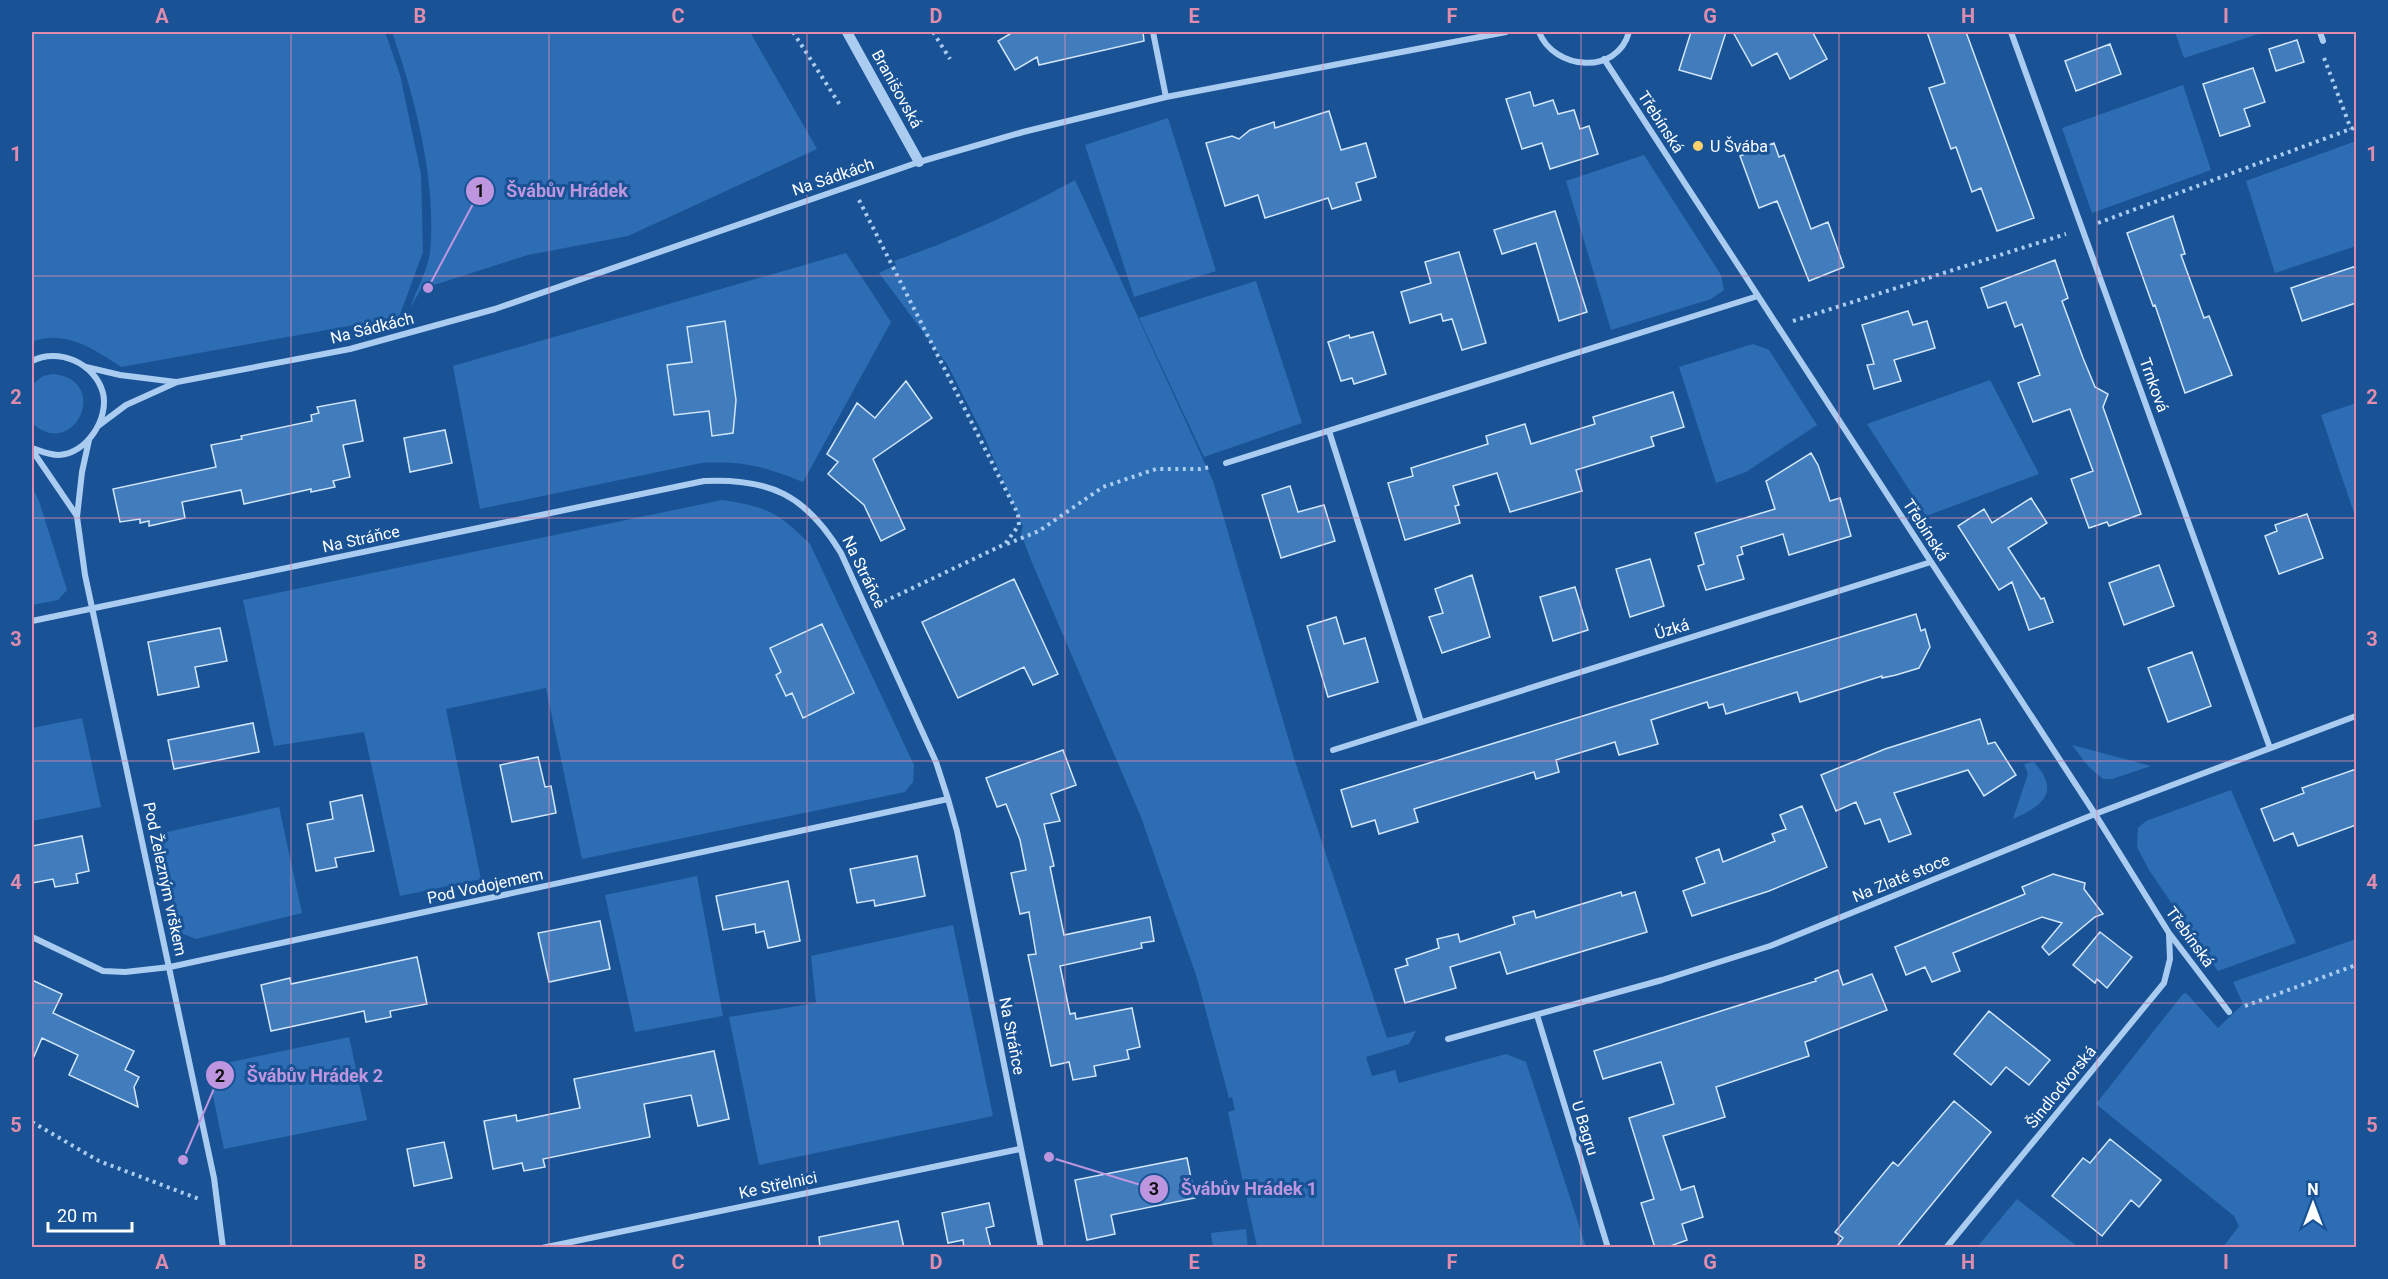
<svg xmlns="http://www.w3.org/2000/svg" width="2388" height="1279" font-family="Roboto,sans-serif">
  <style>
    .green { fill: #2c6db4 }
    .building { fill: #417cbd; stroke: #d2e6fb; stroke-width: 1.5 }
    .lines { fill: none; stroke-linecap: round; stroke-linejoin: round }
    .path { stroke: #abccf1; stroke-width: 4; stroke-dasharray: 3 4.5; stroke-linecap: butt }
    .minor { stroke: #abccf1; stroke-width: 6 }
    .tertiary { stroke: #abccf1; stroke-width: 10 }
    .grid { fill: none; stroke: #e08cad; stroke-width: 1.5; stroke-opacity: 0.55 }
    .poi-dot { fill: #ffd06b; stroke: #195396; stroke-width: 2 }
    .labels { text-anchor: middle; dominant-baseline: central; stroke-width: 6; stroke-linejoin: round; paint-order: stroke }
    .street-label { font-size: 16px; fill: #fff; stroke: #195396 }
    .poi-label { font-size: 16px; fill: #fff; stroke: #195396; text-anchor: start }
    .leader { fill: none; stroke: #bd96df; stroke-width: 2 }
    .callout-dot { fill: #bd96df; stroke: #195396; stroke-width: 2 }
    .mark-label { font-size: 18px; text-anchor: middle; font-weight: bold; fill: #111 }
    .callout-label { font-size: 18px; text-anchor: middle; font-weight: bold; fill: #bd96df; stroke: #195396; stroke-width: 6; stroke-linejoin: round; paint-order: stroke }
    .neatline { fill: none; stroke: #e08cad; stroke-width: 2 }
    .grid-label { font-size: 20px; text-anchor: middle; font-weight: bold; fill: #e08cad }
  </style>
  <rect width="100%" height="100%" fill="#195396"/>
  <path class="green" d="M 32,32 L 385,32 L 400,75 L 421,174 L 423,252 L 399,317 L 121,367 C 94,349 64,329 32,342 Z
    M 392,32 L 750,32 L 817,149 L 628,236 L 528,255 L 421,289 L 410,308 C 416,290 428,270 430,252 C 437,181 415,98 392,32 Z
    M 2175,32 L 2265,32 L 2184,58 Z
    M 2183,85 L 2211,170 L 2092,213 L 2062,128 Z
    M 1168,118 L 1216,271 L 1134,297 L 1085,145 Z
    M 2356,141 L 2356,246 L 2275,273 L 2246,181 Z
    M 1644,155 L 1721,275 L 1724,290 L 1711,299 L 1611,330 L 1566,181 Z
    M 1075,180 L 1213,481 L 1294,758 L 1387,1038 L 1416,1031 L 1409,1044 L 1366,1057 L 1372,1076 L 1395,1070 L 1399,1083 L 1506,1054 L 1526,1062 L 1586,1247 L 1257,1247 L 1228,1112 L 1235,1110 L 1232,1097 L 1229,1098 L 1197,978 L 1141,817 L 1031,560 L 1021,534 L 1023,526 L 983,434 L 947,364 L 879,273 L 896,265 L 894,261 C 957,239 1017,212 1075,180 Z
    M 846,253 L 891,322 L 803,482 C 763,466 744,461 701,463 L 480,509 L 453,366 Z
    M 1256,281 L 1302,423 L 1204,457 L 1139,318 Z
    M 1753,344 L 1769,350 L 1817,425 L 1746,472 L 1716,483 L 1679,367 Z
    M 53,374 C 112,380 74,462 32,423 L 32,385 L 43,376 Z
    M 1990,380 L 2039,474 L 1926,516 L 1867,424 Z
    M 2356,403 L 2356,519 L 2321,415 Z
    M 32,487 L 39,501 L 67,590 L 58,600 L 32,605 Z
    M 722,500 C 768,507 777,512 810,544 L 914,765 L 913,782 L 905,792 L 582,859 L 546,688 L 446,709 L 481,879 L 400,896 L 364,732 L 274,746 L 243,600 Z
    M 82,718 L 101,807 L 32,821 L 32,728 Z
    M 2072,745 L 2151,766 L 2112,779 L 2103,779 L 2088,766 Z
    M 2034,762 C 2061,793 2043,805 2013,819 L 2028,774 L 2024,764 Z
    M 2231,790 L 2296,943 L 2218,971 L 2149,870 L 2137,847 L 2138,828 L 2146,821 Z
    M 279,807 L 302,913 L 196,939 L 183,934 L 174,915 L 158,834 Z
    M 697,876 L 723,1016 L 635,1032 L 605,895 Z
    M 953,925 L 993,1116 L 759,1165 L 729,1017 L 816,1003 L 811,956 Z
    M 2356,939 L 2356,1247 L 2223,1247 L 2239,1226 L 2234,1216 L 2096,1104 L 2183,994 L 2186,993 L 2218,1028 L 2243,1004 L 2233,982 Z
    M 349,1037 L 367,1120 L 224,1149 L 207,1067 Z
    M 2017,1199 L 2078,1247 L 1977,1247 Z
    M 1246,1229 L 1248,1247 L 1213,1247 L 1211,1233 Z"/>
  <path class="building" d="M 1013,32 L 1143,32 L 1144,41 L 1039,65 L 1037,57 L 1015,70 L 998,41 Z
    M 1691,32 L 1726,32 L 1711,79 L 1679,70 Z
    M 1733,32 L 1815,32 L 1813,33 L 1827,59 L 1790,79 L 1777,53 L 1752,66 Z
    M 1927,32 L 1966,32 L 2034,218 L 1997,231 L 1981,188 L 1972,192 L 1956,147 L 1951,149 L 1929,88 L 1945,83 Z
    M 2297,40 L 2304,62 L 2276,71 L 2269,49 Z
    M 2110,44 L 2121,74 L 2076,91 L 2065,61 Z
    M 2253,68 L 2265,102 L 2244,109 L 2250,126 L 2220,136 L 2203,84 Z
    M 1530,92 L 1534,106 L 1553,100 L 1558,114 L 1574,110 L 1580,129 L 1589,126 L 1598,154 L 1550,169 L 1542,143 L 1522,149 L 1506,99 Z
    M 1329,111 L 1341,150 L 1366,143 L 1376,177 L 1356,183 L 1361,200 L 1332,209 L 1328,198 L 1265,218 L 1258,195 L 1225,206 L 1206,143 L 1232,136 L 1239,139 L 1250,130 L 1274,122 L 1275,128 Z
    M 1774,143 L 1779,157 L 1784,155 L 1811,229 L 1828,222 L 1844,267 L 1809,281 L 1777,201 L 1759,208 L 1740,156 Z
    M 1555,211 L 1587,312 L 1559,321 L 1536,243 L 1502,254 L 1494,230 Z
    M 2173,216 L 2185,254 L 2181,255 L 2204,318 L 2209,316 L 2232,375 L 2185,393 L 2155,305 L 2153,306 L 2127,233 Z
    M 1459,252 L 1486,343 L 1462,350 L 1452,319 L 1443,321 L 1441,314 L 1410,323 L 1401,292 L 1431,283 L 1425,262 Z
    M 2055,260 L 2068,298 L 2062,301 L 2083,358 L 2095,387 L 2108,394 L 2103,407 L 2141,514 L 2109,526 L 2107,522 L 2089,528 L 2071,479 L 2093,471 L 2070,409 L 2033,422 L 2018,383 L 2040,375 L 2022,324 L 2015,327 L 2006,302 L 1988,308 L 1981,288 Z
    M 2356,266 L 2356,303 L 2302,321 L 2291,288 Z
    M 1908,311 L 1913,325 L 1927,321 L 1935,348 L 1894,360 L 1901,381 L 1874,389 L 1867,365 L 1874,364 L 1862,325 Z
    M 725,321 L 736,400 L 733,433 L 712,436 L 709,411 L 674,415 L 667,365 L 692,362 L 687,327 Z
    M 1373,332 L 1386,374 L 1354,384 L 1352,378 L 1341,381 L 1328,342 L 1349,335 L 1350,338 Z
    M 906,381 L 932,418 L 873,459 L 905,529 L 881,541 L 864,505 L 828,474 L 838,462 L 827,454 L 857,403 L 875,418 Z
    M 1673,392 L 1684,427 L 1651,437 L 1654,446 L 1576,470 L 1582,491 L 1510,512 L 1497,473 L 1453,486 L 1459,505 L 1455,506 L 1460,523 L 1405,540 L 1388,483 L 1413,476 L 1411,468 L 1488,444 L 1486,436 L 1525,424 L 1531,444 L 1595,424 L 1593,417 Z
    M 355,400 L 363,441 L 343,445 L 350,477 L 333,481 L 335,487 L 311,492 L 311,489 L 244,504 L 241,490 L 182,502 L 185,518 L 149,526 L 149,521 L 140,523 L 140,519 L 120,522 L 113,489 L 216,467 L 211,445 L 242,439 L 241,436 L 312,421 L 311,415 L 319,413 L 317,407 Z
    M 445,430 L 452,463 L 410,472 L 404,438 Z
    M 1811,453 L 1818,465 L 1830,501 L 1840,498 L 1851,536 L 1789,555 L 1783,534 L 1741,547 L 1743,554 L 1737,556 L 1744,579 L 1706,590 L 1698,566 L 1704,564 L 1695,533 L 1775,509 L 1766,481 Z
    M 1290,486 L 1298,512 L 1324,505 L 1335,541 L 1281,558 L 1262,495 Z
    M 2031,498 L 2047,523 L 2008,548 L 2041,599 L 2044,598 L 2053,622 L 2029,630 L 2012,582 L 1999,590 L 1958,526 L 1984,509 L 1992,523 Z
    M 2307,514 L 2323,558 L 2279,574 L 2265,536 L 2277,531 L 2275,525 Z
    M 1650,559 L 1664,606 L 1630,617 L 1616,569 Z
    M 2159,565 L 2174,606 L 2124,625 L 2109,583 Z
    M 1472,575 L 1490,637 L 1442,653 L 1429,617 L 1443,613 L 1435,589 Z
    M 1014,579 L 1058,674 L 1033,685 L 1024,667 L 958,698 L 922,622 Z
    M 1575,587 L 1588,630 L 1553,641 L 1540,597 Z
    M 1916,614 L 1921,631 L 1925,629 L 1930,647 L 1919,668 L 1896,675 L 1882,678 L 1882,676 L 1800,702 L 1797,692 L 1726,714 L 1723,704 L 1709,708 L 1707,702 L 1651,720 L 1658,744 L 1619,755 L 1615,742 L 1556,760 L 1559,772 L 1536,779 L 1534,772 L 1414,809 L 1418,822 L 1379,834 L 1375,820 L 1352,827 L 1341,790 Z
    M 1336,617 L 1344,644 L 1365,638 L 1378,682 L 1328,697 L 1307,626 Z
    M 822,624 L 854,693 L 803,718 L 792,693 L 786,696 L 776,675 L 781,672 L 770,648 Z
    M 220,628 L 227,661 L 195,667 L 199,687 L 158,695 L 148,642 Z
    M 2192,652 L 2211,706 L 2168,722 L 2148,668 Z
    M 1980,719 L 1988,744 L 1995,742 L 2016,775 L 1984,796 L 1968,770 L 1894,793 L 1911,834 L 1889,842 L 1880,819 L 1865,824 L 1856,802 L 1836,811 L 1821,775 L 1885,749 Z
    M 253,723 L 259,752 L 174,769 L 168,740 Z
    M 1063,750 L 1076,785 L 1051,794 L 1060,821 L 1044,824 L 1054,866 L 1050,867 L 1064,935 L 1150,917 L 1154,941 L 1141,943 L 1142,948 L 1060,966 L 1070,1014 L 1075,1013 L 1076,1019 L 1132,1008 L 1140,1047 L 1127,1050 L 1129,1059 L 1094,1066 L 1096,1076 L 1073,1080 L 1069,1062 L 1051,1066 L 1028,955 L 1036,954 L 1029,912 L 1020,914 L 1011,873 L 1026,870 L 1020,840 L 1006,804 L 997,807 L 986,778 Z
    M 538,757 L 545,787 L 551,786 L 556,813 L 512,822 L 500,765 Z
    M 2356,769 L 2356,825 L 2298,846 L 2293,833 L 2274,841 L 2261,809 L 2304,793 L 2302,788 Z
    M 362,795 L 374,851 L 335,858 L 337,867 L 316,871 L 307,824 L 333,819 L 330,802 Z
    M 1802,806 L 1827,867 L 1769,891 L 1692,916 L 1683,891 L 1705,883 L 1696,858 L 1719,849 L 1723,862 L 1775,841 L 1772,834 L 1786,829 L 1780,815 Z
    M 82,836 L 89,871 L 76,874 L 78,883 L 55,887 L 53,879 L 32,883 L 32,846 Z
    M 917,856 L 925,896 L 875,906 L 874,900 L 857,903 L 850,869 Z
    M 2053,874 L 2085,883 L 2084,889 L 2103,914 L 2095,917 L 2049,955 L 2042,947 L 2062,923 L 2042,917 L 1953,953 L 1960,971 L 1932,982 L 1925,967 L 1906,975 L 1895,947 L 2025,894 L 2022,887 Z
    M 788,881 L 800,941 L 768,948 L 764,931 L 756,933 L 755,924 L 723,930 L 716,896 Z
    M 1621,892 L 1622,896 L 1635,892 L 1647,932 L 1507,974 L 1500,952 L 1450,967 L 1456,988 L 1405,1003 L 1395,969 L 1408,965 L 1406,959 L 1439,948 L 1437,939 L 1458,934 L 1460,942 L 1515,924 L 1513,917 L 1534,911 L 1536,918 Z
    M 600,921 L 610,969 L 549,982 L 538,933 Z
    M 2100,932 L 2132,957 L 2107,988 L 2097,979 L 2095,983 L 2073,965 Z
    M 417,957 L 427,1004 L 390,1011 L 391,1017 L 366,1022 L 364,1011 L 271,1031 L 261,985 L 290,978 L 291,984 Z
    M 1838,970 L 1843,985 L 1872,974 L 1887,1010 L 1805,1042 L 1809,1056 L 1716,1087 L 1725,1117 L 1663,1136 L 1681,1190 L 1694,1186 L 1703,1217 L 1682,1224 L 1687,1240 L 1665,1248 L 1655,1248 L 1641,1203 L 1654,1199 L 1629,1118 L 1674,1104 L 1661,1062 L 1603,1079 L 1594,1051 L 1816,981 L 1815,979 Z
    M 32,980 L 62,994 L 53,1013 L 134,1051 L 125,1070 L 139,1077 L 134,1087 L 138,1107 L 69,1075 L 78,1055 L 42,1038 L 32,1061 Z
    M 1989,1011 L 2050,1060 L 2029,1085 L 2006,1067 L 1991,1085 L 1954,1054 Z
    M 714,1051 L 729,1119 L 698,1126 L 691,1095 L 644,1104 L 650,1137 L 543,1159 L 545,1167 L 524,1171 L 522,1163 L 493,1169 L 484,1121 L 516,1115 L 517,1121 L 580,1108 L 574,1079 Z
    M 1954,1101 L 1991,1132 L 1896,1248 L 1835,1248 L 1843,1238 L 1835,1232 L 1893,1162 L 1898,1166 Z
    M 2110,1139 L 2161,1180 L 2139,1207 L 2131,1200 L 2102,1236 L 2052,1196 L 2083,1158 L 2090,1163 Z
    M 444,1142 L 452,1178 L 414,1186 L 407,1149 Z
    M 1187,1158 L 1195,1198 L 1111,1215 L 1115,1234 L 1087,1240 L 1075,1180 Z
    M 989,1203 L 994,1226 L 986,1228 L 991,1248 L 964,1248 L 963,1240 L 948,1243 L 942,1213 Z
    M 898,1221 L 904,1248 L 820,1248 L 819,1237 Z"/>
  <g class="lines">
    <path class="path" d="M 793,32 L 840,105
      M 933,32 L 950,59
      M 2324,58 L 2351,129
      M 859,200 L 1018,514 L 1019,525 L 1005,544 L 881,603
      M 2098,223 L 2356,127
      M 1793,321 L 2066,234
      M 1007,544 L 1039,531 L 1103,487 L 1156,469 L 1200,469 L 1211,467
      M 2245,1006 L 2356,965
      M 32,1122 L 99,1161 L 199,1199"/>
    <path class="minor" d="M 1153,32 L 1166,97
      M 1539,32 C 1554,70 1617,76 1629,32
      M 2011,32 L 2270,748
      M 2320,32 L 2323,41
      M 1604,59 L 2095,814 L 2169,933 L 2229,1012
      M 32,361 C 58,347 95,363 103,393 C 109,419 87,453 59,455 C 49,455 40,451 32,448
      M 86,367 L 120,375 L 176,382
      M 98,426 L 126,405 L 177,382 L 350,349 L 495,309 L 919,162 L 1023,132 L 1166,97 L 1506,32
      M 1329,431 L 1421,722
      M 89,440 L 82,472 L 77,517 L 85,575 L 214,1178 L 223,1248
      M 32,450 L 77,516
      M 1226,463 L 1758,296
      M 32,621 L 704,481 C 770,478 806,495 841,553 L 936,762 L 948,799 L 957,831 L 1041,1248
      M 1333,750 L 1931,562
      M 32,937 L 103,971 L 125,972 L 170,967 L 948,799
      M 1537,1015 L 1608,1248
      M 1448,1039 L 1662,980 L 1770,946 L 2095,814 L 2356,716
      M 542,1248 L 1020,1149
      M 1946,1248 L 2164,983 L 2170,959 L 2169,934"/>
    <path class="tertiary" d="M 847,32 L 919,162"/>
  </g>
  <path class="grid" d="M 291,32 L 291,1248M 549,32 L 549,1248M 807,32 L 807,1248M 1065,32 L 1065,1248M 1323,32 L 1323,1248M 1581,32 L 1581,1248M 1839,32 L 1839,1248M 2097,32 L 2097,1248M 32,276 L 2356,276M 32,518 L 2356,518M 32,761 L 2356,761M 32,1003 L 2356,1003"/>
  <circle class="poi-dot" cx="1698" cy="146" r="6"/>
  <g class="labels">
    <g class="street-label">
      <text transform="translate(897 89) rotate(61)">Branišovská</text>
      <text transform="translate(1661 122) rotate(57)">Třebínská</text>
      <text transform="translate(833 177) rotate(-19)">Na Sádkách</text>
      <text transform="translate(372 328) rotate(-14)">Na Sádkách</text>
      <text transform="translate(2154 385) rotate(70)">Trnková</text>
      <text transform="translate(1926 530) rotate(57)">Třebínská</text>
      <text transform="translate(361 539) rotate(-12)">Na Stráňce</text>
      <text transform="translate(864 572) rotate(64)">Na Stráňce</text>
      <text transform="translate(1672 629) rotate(-17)">Úzká</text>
      <text transform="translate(1901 878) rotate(-22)">Na Zlaté stoce</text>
      <text transform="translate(165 879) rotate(78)">Pod Železným vrškem</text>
      <text transform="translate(485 886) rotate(-12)">Pod Vodojemem</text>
      <text transform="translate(2190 937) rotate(54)">Třebínská</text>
      <text transform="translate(1012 1036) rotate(79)">Na Stráňce</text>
      <text transform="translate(2061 1087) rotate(-51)">Šindlodvorská</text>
      <text transform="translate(1585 1128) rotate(73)">U Bagru</text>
      <text transform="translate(778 1185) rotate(-12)">Ke Střelnici</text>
    </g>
    <g class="poi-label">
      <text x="1710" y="146">U Švába</text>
    </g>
  </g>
  <path class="leader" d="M428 288L480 191M183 1160L220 1075M1049 1157L1154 1189"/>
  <g class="callout-dot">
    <circle cx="428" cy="288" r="6"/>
    <circle cx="183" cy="1160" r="6"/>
    <circle cx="1049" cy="1157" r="6"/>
    <circle cx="480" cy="191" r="15"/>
    <circle cx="220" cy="1075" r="15"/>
    <circle cx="1154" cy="1189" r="15"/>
  </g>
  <g class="mark-label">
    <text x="480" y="197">1</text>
    <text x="220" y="1082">2</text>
    <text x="1154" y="1195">3</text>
  </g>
  <g class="callout-label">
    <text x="567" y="197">Švábův Hrádek</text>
    <text x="315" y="1082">Švábův Hrádek 2</text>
    <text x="1249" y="1195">Švábův Hrádek 1</text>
  </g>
  <rect width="2388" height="1279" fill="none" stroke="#195396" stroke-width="66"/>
  <g transform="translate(2313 1204)" stroke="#195396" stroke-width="4.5" paint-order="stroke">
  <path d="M0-4.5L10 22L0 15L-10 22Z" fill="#ffffff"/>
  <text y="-9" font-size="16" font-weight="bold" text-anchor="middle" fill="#ffffff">N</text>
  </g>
  <path d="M48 1222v9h84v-9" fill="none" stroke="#ffffff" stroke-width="3"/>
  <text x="57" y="1222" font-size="18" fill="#ffffff" stroke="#195396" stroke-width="4.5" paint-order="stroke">20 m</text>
  <rect x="33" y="33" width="2322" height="1213" class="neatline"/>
  <g class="grid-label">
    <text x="162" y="23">A</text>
    <text x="420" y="23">B</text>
    <text x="678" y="23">C</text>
    <text x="936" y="23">D</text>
    <text x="1194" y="23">E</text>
    <text x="1452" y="23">F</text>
    <text x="1710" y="23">G</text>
    <text x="1968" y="23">H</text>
    <text x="2226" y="23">I</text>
    <text x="16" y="161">1</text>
    <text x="2372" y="161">1</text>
    <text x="16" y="404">2</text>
    <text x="2372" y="404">2</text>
    <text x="16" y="646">3</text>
    <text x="2372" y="646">3</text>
    <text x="16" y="889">4</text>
    <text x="2372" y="889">4</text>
    <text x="16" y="1132">5</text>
    <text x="2372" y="1132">5</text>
    <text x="162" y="1269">A</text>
    <text x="420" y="1269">B</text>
    <text x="678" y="1269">C</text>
    <text x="936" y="1269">D</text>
    <text x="1194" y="1269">E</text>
    <text x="1452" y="1269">F</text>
    <text x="1710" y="1269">G</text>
    <text x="1968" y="1269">H</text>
    <text x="2226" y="1269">I</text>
  </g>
</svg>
